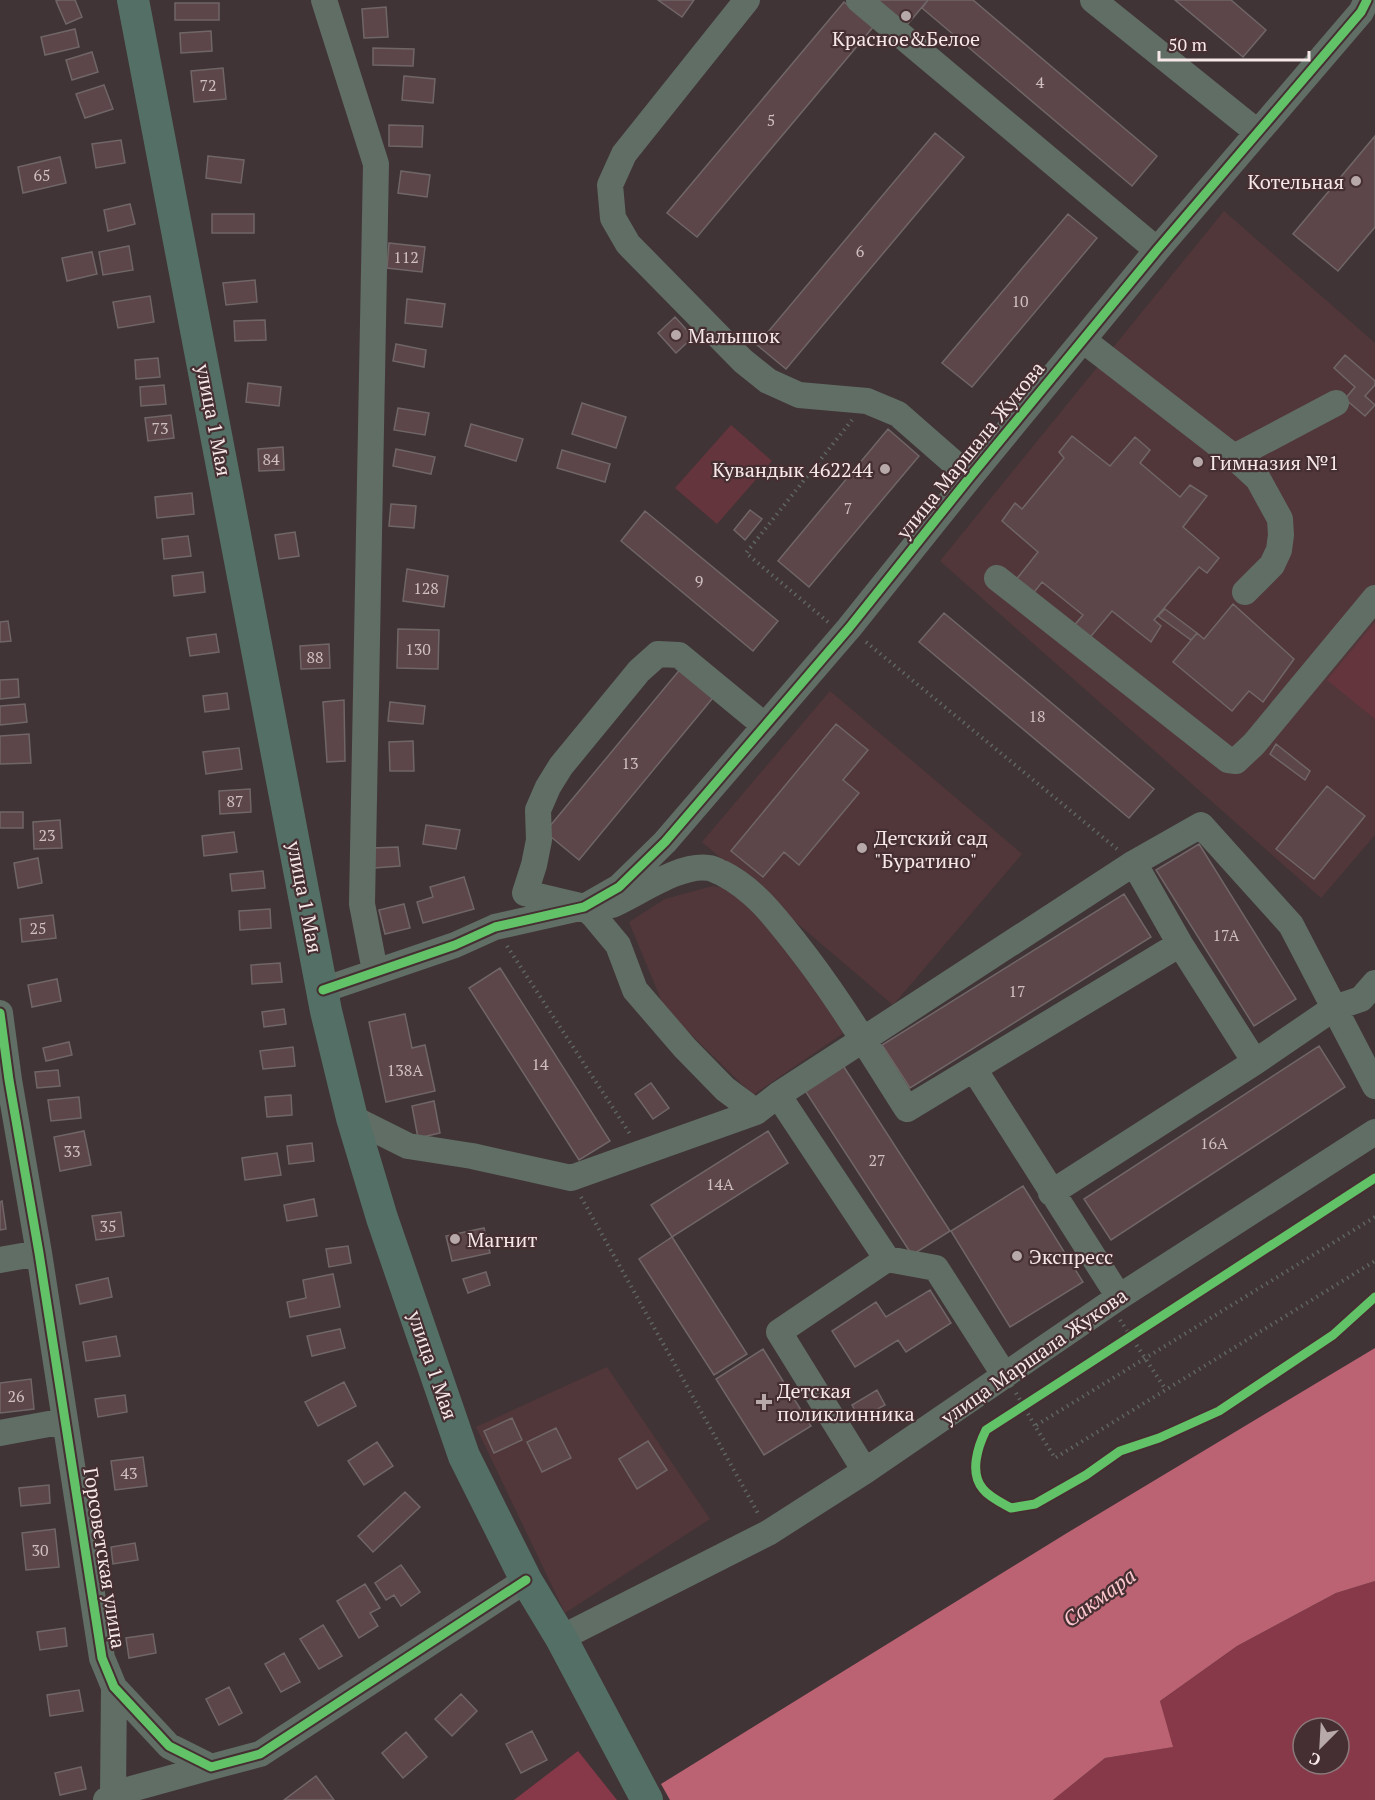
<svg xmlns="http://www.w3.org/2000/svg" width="1375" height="1800" font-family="'PT Serif',serif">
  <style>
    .built { fill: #52373a }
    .green { fill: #65353d }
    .forest { fill: #873949; fill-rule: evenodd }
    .water { fill: #bb6373 }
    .building { fill: #5c464a; stroke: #706667; stroke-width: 1.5 }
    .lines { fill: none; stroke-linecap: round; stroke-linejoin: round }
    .path { stroke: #5f6661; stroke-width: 4; stroke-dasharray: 1.5 4.5; stroke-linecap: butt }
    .minor { stroke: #606e66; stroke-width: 26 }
    .major { stroke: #547066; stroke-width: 32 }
    .cycleway-casing { stroke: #462f32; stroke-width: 13 }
    .cycleway { stroke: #61c268; stroke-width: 9 }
    .poi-dot { fill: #b7a8aa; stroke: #462f32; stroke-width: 2 }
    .labels { text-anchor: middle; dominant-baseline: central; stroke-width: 4.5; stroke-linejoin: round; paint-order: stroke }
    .number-label { font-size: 16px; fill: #d0bfc0 }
    .poi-label { font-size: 20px; fill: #f6e7e8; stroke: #462f32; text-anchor: start }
    .street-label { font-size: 20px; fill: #f6e7e8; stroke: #462f32 }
    .water-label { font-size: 21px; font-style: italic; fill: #fdc9cf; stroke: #462f32 }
  </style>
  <rect width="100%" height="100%" fill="#413436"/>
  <path class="built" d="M 1224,211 L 1375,343 L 1375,835 L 1321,898 L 940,561 Z
    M 830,691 L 1022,854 L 893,1005 L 702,842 Z
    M 713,886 L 732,890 L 755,903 L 845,1032 L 753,1095 L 665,1009 L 629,922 L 665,899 Z
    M 607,1367 L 710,1519 L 565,1613 L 476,1427 Z"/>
  <path class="green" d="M 731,425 L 772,461 L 717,524 L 675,488 Z
    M 1375,622 L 1375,719 L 1327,680 Z"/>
  <path class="forest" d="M 1375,1581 L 1375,1800 L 1053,1800 L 1105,1758 L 1172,1747 L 1160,1701 L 1237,1646 L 1336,1593 ZM 1303,1728 L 1339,1728 L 1339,1764 L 1303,1764 Z
    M 578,1751 L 617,1800 L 514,1800 Z"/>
  <path class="water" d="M 1375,1348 L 1375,1581 L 1336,1593 L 1237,1646 L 1160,1701 L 1173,1747 L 1105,1758 L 1053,1800 L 670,1800 L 661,1784 L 1067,1533 Z"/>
  <path class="building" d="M 59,0 L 75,0 L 82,17 L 66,24 L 56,1 Z
    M 658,0 L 694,0 L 682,17 Z
    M 877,0 L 928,0 L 907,25 Z
    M 928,0 L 973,0 L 1157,156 L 1132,186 L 922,8 Z
    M 1175,0 L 1231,0 L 1266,30 L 1243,57 Z
    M 844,2 L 874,26 L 697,237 L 667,213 Z
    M 175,3 L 219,3 L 219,20 L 175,20 Z
    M 386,7 L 388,37 L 364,38 L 362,9 Z
    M 75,29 L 79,47 L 45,55 L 41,37 Z
    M 211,31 L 212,51 L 181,53 L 180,33 Z
    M 373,48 L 414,49 L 413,66 L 373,65 Z
    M 92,52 L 98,72 L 72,80 L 66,60 Z
    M 223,68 L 226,99 L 194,102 L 191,71 Z
    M 404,76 L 435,79 L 433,103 L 402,100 Z
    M 104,85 L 113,109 L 85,118 L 76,94 Z
    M 389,125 L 423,126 L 422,147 L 389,146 Z
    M 935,133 L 964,157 L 786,369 L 757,345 Z
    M 1375,136 L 1375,227 L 1338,271 L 1293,234 Z
    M 121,140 L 125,163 L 96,168 L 92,144 Z
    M 208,156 L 244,160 L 241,183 L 206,178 Z
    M 60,157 L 66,183 L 23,193 L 18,167 Z
    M 401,171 L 430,175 L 427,197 L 398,193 Z
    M 130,204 L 135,224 L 108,231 L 104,210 Z
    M 212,214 L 254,214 L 254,233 L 212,233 Z
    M 1068,214 L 1097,238 L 972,387 L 942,363 Z
    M 389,243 L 425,247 L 422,272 L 387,268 Z
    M 129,246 L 133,270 L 103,275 L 99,252 Z
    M 92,252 L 97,274 L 67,281 L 62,258 Z
    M 255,280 L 257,302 L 226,305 L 223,283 Z
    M 150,296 L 154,322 L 118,328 L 113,302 Z
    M 407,299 L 445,304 L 442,327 L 405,323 Z
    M 675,317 L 693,337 L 676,353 L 658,333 Z
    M 265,320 L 266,340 L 235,341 L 234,321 Z
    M 396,344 L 426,350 L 424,367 L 393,361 Z
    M 1345,355 L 1375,381 L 1375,385 L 1365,396 L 1375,405 L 1365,416 L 1345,399 L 1355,387 L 1334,368 Z
    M 158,358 L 160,377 L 136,379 L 135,360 Z
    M 248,383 L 281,387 L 279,406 L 246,402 Z
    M 164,385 L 166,404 L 141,406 L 140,387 Z
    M 582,403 L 626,417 L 616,448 L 572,434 Z
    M 398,408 L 429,413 L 425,435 L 394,430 Z
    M 171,415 L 174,438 L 148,441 L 145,418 Z
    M 471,424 L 523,439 L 516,461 L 465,446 Z
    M 888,429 L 919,456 L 809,587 L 778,561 Z
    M 1072,436 L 1110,466 L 1135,437 L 1150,450 L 1140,463 L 1180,497 L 1190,485 L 1207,496 L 1183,527 L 1219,558 L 1207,573 L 1199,567 L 1154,620 L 1161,626 L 1151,642 L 1112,611 L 1087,641 L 1072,628 L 1083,615 L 1042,582 L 1032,595 L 1015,581 L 1038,552 L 1002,521 L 1015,503 L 1022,509 L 1064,458 L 1059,452 Z
    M 283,447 L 284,470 L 259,471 L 258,449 Z
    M 396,449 L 435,457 L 431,474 L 393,466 Z
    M 562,450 L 610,464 L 605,482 L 557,468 Z
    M 192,493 L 194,514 L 157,518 L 155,497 Z
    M 391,504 L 416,506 L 414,528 L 389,526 Z
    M 750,510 L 762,519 L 745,540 L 734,530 Z
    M 645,511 L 778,621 L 753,651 L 621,541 Z
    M 295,532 L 299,556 L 279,559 L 275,535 Z
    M 188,536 L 191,556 L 164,559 L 162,539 Z
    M 407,569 L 448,576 L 444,607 L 403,601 Z
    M 203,572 L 205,592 L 174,596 L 172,576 Z
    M 1233,604 L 1294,659 L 1263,702 L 1249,691 L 1232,711 L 1173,662 L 1197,633 L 1204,639 Z
    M 1165,609 L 1197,633 L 1191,640 L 1158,616 Z
    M 944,613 L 1154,789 L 1129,818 L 919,642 Z
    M 8,621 L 11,641 L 0,642 L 0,622 Z
    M 398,629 L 439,630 L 438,669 L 397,668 Z
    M 216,634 L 219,652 L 190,656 L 187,638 Z
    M 329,644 L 330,668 L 301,669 L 300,646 Z
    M 682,667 L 716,694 L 579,860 L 545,832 Z
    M 18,679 L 19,697 L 0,699 L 0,680 Z
    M 227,693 L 229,709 L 205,712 L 203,696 Z
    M 344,700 L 345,761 L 327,762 L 323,702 Z
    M 390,702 L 425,706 L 423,724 L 388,721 Z
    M 25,704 L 27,722 L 0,725 L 0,706 Z
    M 836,724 L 868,750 L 843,780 L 859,793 L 799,865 L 784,852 L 763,877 L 731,851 Z
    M 29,734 L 31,763 L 0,764 L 0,736 Z
    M 413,741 L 414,771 L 390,771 L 389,742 Z
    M 1276,744 L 1310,771 L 1305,780 L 1270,754 Z
    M 239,748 L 242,769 L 206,774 L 203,752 Z
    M 1327,786 L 1365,816 L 1314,879 L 1276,849 Z
    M 250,789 L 251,812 L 220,814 L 219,791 Z
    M 0,812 L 23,812 L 23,828 L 0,828 Z
    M 60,820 L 62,848 L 34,849 L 33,822 Z
    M 426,825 L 460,830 L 456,849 L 423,844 Z
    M 234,832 L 237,852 L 204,856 L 202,836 Z
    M 1199,844 L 1296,999 L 1254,1026 L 1156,870 Z
    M 398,847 L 400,866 L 374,868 L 372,848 Z
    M 38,858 L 42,883 L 18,888 L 14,863 Z
    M 263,871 L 265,888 L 232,891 L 230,874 Z
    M 464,877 L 474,909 L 423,923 L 417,902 L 433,897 L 430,887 Z
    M 1124,894 L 1151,937 L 910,1088 L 882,1045 Z
    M 404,904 L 410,928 L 385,934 L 379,910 Z
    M 270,909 L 271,928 L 240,930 L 239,911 Z
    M 53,915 L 56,938 L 22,942 L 20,919 Z
    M 280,963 L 282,982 L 252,984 L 251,965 Z
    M 500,968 L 610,1141 L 579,1160 L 469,988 Z
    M 57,979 L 61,1001 L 32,1007 L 28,985 Z
    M 284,1009 L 286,1024 L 264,1027 L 262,1012 Z
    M 405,1014 L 412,1048 L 425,1045 L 435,1091 L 386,1102 L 369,1022 Z
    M 69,1042 L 72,1055 L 46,1061 L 43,1048 Z
    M 1319,1046 L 1345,1087 L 1111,1240 L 1084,1199 Z
    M 293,1047 L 295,1066 L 263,1069 L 260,1051 Z
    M 842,1064 L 950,1231 L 912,1255 L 804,1089 Z
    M 58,1070 L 60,1086 L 37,1088 L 35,1072 Z
    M 651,1083 L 669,1108 L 653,1119 L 635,1094 Z
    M 291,1095 L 292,1115 L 267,1117 L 265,1097 Z
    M 79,1097 L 81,1118 L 51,1121 L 48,1100 Z
    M 434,1101 L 440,1133 L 418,1138 L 412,1106 Z
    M 84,1131 L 91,1165 L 60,1171 L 54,1137 Z
    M 768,1131 L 788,1163 L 672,1237 L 651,1205 Z
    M 312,1143 L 314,1161 L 289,1164 L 287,1146 Z
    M 277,1153 L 281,1175 L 245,1180 L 242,1158 Z
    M 1023,1186 L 1083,1282 L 1010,1327 L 951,1231 Z
    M 314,1199 L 317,1216 L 287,1221 L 284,1205 Z
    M 2,1201 L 6,1229 L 0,1230 L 0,1202 Z
    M 121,1212 L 124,1236 L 96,1240 L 92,1216 Z
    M 484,1228 L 490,1253 L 452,1261 L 446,1236 Z
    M 672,1237 L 747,1354 L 714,1375 L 639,1259 Z
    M 348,1246 L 351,1263 L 329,1267 L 326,1249 Z
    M 486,1272 L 490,1285 L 468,1293 L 463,1279 Z
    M 333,1274 L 340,1307 L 290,1317 L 287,1302 L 306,1298 L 303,1280 Z
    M 108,1278 L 112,1297 L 80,1304 L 76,1285 Z
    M 930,1290 L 951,1323 L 906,1352 L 898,1340 L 855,1367 L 832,1331 L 876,1302 L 886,1317 Z
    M 340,1329 L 345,1348 L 312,1356 L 307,1336 Z
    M 116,1336 L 120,1356 L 86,1361 L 83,1342 Z
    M 763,1349 L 811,1426 L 764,1455 L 716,1379 Z
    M 31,1379 L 34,1409 L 0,1413 L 0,1383 Z
    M 344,1382 L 356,1406 L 318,1426 L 305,1402 Z
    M 877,1390 L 885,1405 L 860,1419 L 852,1405 Z
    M 125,1395 L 127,1412 L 98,1417 L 95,1399 Z
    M 512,1418 L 522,1440 L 494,1453 L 484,1431 Z
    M 556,1428 L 571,1458 L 542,1472 L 527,1442 Z
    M 648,1441 L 667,1470 L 637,1489 L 619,1459 Z
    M 377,1442 L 393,1466 L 364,1485 L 348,1461 Z
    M 143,1457 L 147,1486 L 115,1490 L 111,1461 Z
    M 49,1485 L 50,1503 L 21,1506 L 19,1488 Z
    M 405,1492 L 420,1507 L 373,1552 L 358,1536 Z
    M 55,1529 L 59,1567 L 26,1570 L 22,1533 Z
    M 135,1543 L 138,1560 L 113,1564 L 111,1547 Z
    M 401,1565 L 420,1592 L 401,1606 L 394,1595 L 386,1600 L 375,1583 Z
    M 365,1584 L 380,1608 L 370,1613 L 378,1626 L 359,1638 L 337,1601 Z
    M 323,1625 L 342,1656 L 319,1669 L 300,1639 Z
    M 65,1628 L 67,1646 L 40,1650 L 37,1632 Z
    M 153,1634 L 156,1653 L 129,1658 L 126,1638 Z
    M 284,1653 L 300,1682 L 281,1692 L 265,1664 Z
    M 229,1687 L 242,1713 L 219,1725 L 206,1699 Z
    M 79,1690 L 83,1711 L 50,1716 L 47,1695 Z
    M 461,1694 L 477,1711 L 452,1736 L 435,1719 Z
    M 532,1731 L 547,1760 L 521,1773 L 506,1744 Z
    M 406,1732 L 427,1757 L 403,1778 L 382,1753 Z
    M 81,1767 L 86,1789 L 60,1795 L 55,1773 Z
    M 316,1776 L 334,1800 L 284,1800 Z"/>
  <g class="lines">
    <path class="path" d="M 828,622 L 746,553 L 852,420
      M 866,642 L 1117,849
      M 507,946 L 630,1134
      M 581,1197 L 759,1515
      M 1375,1217 L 1035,1426 L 1055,1458 L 1375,1261
      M 1120,1320 L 1166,1390
      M 1016,1393 L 1035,1426"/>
    <path class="minor" d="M 324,0 L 376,164 L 362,904 L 375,971
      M 747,0 L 624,154 L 610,185 L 613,218 L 628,244 L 743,361 L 768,381 L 799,395 L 867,401 L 898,414 L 970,477
      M 859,0 L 1157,250
      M 1093,0 L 1257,132
      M 1083,340 L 1234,457 L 1258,479 L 1280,519 L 1281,535 L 1279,550 L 1272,565 L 1245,592
      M 1234,457 L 1336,403
      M 997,578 L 1228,760 L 1236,761 L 1254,744 L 1375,598
      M 765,726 L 679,655 L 658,654 L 639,671 L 561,766 L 548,787 L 538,810 L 539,840 L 534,865 L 525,893 L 584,907 L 593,915 L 618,945 L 635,990 L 685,1048 L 725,1089 L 756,1112 L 778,1095 L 1134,863 L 1201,825 L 1291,925 L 1375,1086
      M 1134,863 L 1180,944 L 1255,1062
      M 612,905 C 638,894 680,863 709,868 C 713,868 718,872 722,873 C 754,889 775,917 797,945 C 838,997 871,1053 907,1109 L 1180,944
      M 323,990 L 455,945 L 495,927 L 584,907 L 619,887 L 665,842 L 849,628 L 970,477 L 1157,250 L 1361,12 L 1367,0
      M 0,1013 L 9,1080 L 39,1253 L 102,1658 L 114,1687 L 169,1746 L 211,1767 L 260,1754 L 526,1580
      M 974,1069 L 1119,1297
      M 778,1095 L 887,1259
      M 352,1118 L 408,1146 L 472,1156 L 571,1178 L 756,1112
      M 1051,1193 L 1255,1062 L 1334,1008 L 1361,999 L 1375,983
      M 0,1260 L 39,1253
      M 0,1433 L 65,1421
      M 865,1471 L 779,1332 L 887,1259 L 936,1268 L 1005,1376
      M 561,1638 L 768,1533 L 865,1471 L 1119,1297 L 1375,1132
      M 113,1794 L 211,1767
      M 106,1800 L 113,1794 L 114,1687"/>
    <path class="major" d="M 133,0 L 326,1011 L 352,1118 L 382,1218 L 464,1456 L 526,1580 L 561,1638 L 647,1800"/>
    <g class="cycleway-casing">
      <path id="cycleway" d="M 323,990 L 455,945 L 495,927 L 584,907 L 619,887 L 665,842 L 849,628 L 970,477 L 1157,250 L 1361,12 L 1367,0
        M 0,1013 L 9,1080 L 39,1253 L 102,1658 L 114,1687 L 169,1746 L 211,1767 L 260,1754 L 526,1580
        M 1375,1178 L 986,1430 C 978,1446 969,1473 983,1489 C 989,1497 1002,1503 1011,1508 L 1035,1504 L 1086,1475 L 1120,1451 L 1159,1438 L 1219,1411 L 1333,1335 L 1375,1297"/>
    </g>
    <use href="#cycleway" class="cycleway"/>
  </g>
  <g class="poi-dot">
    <circle cx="906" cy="16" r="6"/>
    <circle cx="1356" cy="181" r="6"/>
    <circle cx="676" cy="335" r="6"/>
    <circle cx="1198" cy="462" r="6"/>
    <circle cx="885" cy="469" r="6"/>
    <circle cx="862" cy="848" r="6"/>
    <circle cx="455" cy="1239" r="6"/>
    <circle cx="1017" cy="1256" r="6"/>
    <path d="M761 1393h6v6h6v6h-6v6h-6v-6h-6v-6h6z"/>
  </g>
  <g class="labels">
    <g class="number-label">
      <text x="1040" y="82">4</text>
      <text x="208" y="85">72</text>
      <text x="771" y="120">5</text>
      <text x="42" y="175">65</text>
      <text x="860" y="251">6</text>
      <text x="406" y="257">112</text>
      <text x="1020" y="301">10</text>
      <text x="160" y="428">73</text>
      <text x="271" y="459">84</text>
      <text x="848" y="508">7</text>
      <text x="699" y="581">9</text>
      <text x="426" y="588">128</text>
      <text x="418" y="649">130</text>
      <text x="315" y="657">88</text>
      <text x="1037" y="716">18</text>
      <text x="630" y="763">13</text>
      <text x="235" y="801">87</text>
      <text x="47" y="835">23</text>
      <text x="38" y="928">25</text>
      <text x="1226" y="935">17А</text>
      <text x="1017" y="991">17</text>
      <text x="540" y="1064">14</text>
      <text x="405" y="1070">138А</text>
      <text x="1214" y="1143">16А</text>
      <text x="72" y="1151">33</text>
      <text x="877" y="1160">27</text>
      <text x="720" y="1184">14А</text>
      <text x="108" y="1226">35</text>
      <text x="16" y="1396">26</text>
      <text x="129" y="1473">43</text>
      <text x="40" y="1550">30</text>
    </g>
    <g class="poi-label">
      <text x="906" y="38" text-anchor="middle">Красное&amp;Белое</text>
      <text x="1344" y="181" text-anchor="end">Котельная</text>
      <text x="688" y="335">Малышок</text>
      <text x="1210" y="462">Гимназия №1</text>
      <text x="873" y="469" text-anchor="end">Кувандык 462244</text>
      <text x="874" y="837">Детский сад<tspan x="874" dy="23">"Буратино"</tspan></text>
      <text x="467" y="1239">Магнит</text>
      <text x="1029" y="1256">Экспресс</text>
      <text x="777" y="1390">Детская<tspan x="777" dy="23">поликлинника</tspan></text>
    </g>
    <g class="street-label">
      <text transform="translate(214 420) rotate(79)">улица 1 Мая</text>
      <text transform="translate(970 450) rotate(-51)">улица Маршала Жукова</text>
      <text transform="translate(305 897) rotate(79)">улица 1 Мая</text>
      <text transform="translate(1034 1356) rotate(-35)">улица Маршала Жукова</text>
      <text transform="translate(433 1365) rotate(71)">улица 1 Мая</text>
      <text transform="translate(105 1558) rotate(81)">Горсоветская улица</text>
    </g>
    <g class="water-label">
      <text transform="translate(1099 1597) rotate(-36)">Сакмара</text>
    </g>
  </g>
  <g transform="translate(1321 1746) rotate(204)"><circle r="28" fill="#462f32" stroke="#8c797b" stroke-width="1.5"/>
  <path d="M0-4.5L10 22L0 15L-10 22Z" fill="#b7a8aa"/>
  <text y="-9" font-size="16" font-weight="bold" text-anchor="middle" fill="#f6e7e8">С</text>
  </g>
  <path d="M1159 51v9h150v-9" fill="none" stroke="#f6e7e8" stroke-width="3"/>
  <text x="1168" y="51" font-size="18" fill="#f6e7e8" stroke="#462f32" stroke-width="4.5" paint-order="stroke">50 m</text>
</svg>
